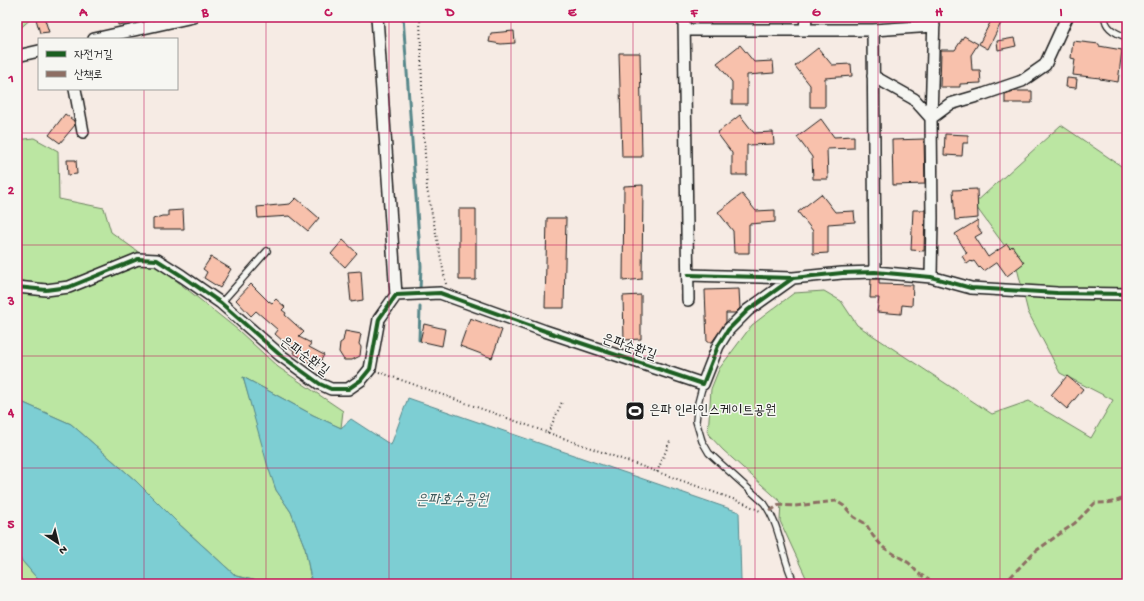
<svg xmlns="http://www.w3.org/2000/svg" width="1144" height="601" font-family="'Gochi Hand','Poor Story',sans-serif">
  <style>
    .green { fill: #bbe6a2; stroke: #6c815f }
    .water { fill: #7dced3; stroke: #56878a }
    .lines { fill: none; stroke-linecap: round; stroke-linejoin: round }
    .stream { stroke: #56878a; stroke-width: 3 }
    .building { fill: #f8c1ac; stroke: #1c1c1c }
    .service-casing { stroke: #1c1c1c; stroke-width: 8 }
    .minor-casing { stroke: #1c1c1c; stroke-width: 14 }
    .path { stroke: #1c1c1c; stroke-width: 2; stroke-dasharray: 1 3; stroke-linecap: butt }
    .service { stroke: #f6f6f2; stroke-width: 5.5 }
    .minor { stroke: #f6f6f2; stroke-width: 11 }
    .quiet { stroke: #8d6e63; stroke-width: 3; stroke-dasharray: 6 3; stroke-linecap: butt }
    .cycleway-casing { stroke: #f6f6f2; stroke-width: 6 }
    .cycleway { stroke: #1b5e20; stroke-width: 4 }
    .grid { fill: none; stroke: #c2185b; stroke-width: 1; stroke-opacity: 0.55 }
    .labels { text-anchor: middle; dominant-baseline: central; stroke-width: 3; stroke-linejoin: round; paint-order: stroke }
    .street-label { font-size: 14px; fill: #1c1c1c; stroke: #f6f6f2 }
    .poi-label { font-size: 14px; fill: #1c1c1c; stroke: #f6f6f2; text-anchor: start }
    .water-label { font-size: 15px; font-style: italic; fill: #3e5a5c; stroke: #f6f6f2 }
    .neatline { fill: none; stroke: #c2185b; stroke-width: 1.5 }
    .grid-label { font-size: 13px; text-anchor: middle; font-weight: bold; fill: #c2185b }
  </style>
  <rect width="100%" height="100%" fill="#f6ebe4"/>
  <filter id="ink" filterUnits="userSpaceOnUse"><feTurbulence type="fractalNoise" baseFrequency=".025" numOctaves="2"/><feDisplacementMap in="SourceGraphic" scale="8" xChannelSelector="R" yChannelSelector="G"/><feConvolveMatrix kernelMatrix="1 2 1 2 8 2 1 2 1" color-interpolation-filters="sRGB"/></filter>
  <g filter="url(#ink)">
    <path class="green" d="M 17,17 L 33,17 L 17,31 Z
      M 1061,125 L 1127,170 L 1127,584 L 809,584 L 780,521 L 781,502 L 723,450 L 708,434 L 711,389 L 719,369 L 752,325 L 794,293 L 824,291 L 841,301 L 857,325 L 992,414 L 1029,401 L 1091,438 L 1113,400 L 1060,373 L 1028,312 L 1015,260 L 974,204 Z
      M 34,138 L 58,151 L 59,199 L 104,208 L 111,232 L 163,270 L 238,330 L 278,367 L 343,411 L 341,428 L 313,415 L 243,377 L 276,490 L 291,512 L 305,548 L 311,579 L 298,584 L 260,584 L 257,581 L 236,576 L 179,524 L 136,481 L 71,424 L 17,400 L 17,140 Z
      M 17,555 L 42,584 L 17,584 Z"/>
    <path class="water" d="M 243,377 L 313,415 L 341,428 L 351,419 L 391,445 L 408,398 L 739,512 L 741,580 L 742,584 L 298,584 L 311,579 L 305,548 L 291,512 L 276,490 L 268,467 Z
      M 17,400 L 71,424 L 136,481 L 179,524 L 236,576 L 257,581 L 260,584 L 42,584 L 17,555 Z"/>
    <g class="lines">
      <path class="stream" d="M 403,17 L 421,266 L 420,290
        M 419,340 L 420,307"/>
    </g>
    <path class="building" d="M 44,17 L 49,32 L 40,33 L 36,19 Z
      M 117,17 L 139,17 L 140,21 L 118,25 Z
      M 993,17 L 1004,17 L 988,49 L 979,44 Z
      M 514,31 L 515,43 L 501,44 L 489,42 L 491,33 Z
      M 964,36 L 978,44 L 971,55 L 972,70 L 980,70 L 981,83 L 960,84 L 960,87 L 940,87 L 941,50 L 955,50 Z
      M 1014,38 L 1016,46 L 998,50 L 997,41 Z
      M 1073,41 L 1099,44 L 1099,46 L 1122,50 L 1118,82 L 1100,79 L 1100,78 L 1073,75 L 1075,59 L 1071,58 Z
      M 740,45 L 754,62 L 773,61 L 774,73 L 747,75 L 747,104 L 732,104 L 732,82 L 717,63 Z
      M 818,48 L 832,65 L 851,64 L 852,76 L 825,78 L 825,107 L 810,107 L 810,85 L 795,66 Z
      M 619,53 L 640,53 L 642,157 L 622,157 Z
      M 1067,78 L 1077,79 L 1076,88 L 1066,87 Z
      M 1014,91 L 1032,91 L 1032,103 L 1005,103 L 1005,94 Z
      M 65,114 L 74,121 L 75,125 L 60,143 L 49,135 Z
      M 740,115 L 754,133 L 773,132 L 774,144 L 747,145 L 747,175 L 732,175 L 732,153 L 717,133 Z
      M 821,119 L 834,137 L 854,136 L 854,148 L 827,149 L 828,179 L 813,179 L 812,157 L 797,137 Z
      M 945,134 L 968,135 L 968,143 L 963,143 L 962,156 L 944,155 Z
      M 924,139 L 925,184 L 893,185 L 892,140 Z
      M 67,160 L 76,160 L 77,174 L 68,175 Z
      M 643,185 L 642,279 L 623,281 L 624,186 Z
      M 977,189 L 978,218 L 955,220 L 953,190 Z
      M 742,194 L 756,211 L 775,210 L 775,222 L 749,224 L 749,253 L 734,253 L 733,231 L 718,212 Z
      M 821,194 L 835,212 L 854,211 L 855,222 L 828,224 L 828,253 L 813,254 L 813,231 L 798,212 Z
      M 296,198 L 319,218 L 308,231 L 290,216 L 258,218 L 257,207 L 290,204 Z
      M 459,209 L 476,209 L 476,280 L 459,280 Z
      M 183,210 L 184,229 L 153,229 L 153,219 L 162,216 L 168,216 L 168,211 Z
      M 913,210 L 925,210 L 924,251 L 911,250 Z
      M 547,218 L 566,218 L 564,308 L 545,308 Z
      M 978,220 L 978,228 L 982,233 L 975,237 L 988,257 L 1007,244 L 1010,248 L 1012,246 L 1024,263 L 1007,276 L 997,262 L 984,271 L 980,267 L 979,268 L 974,261 L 972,262 L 971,261 L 967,264 L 962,256 L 967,253 L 955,234 Z
      M 343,240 L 357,253 L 345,267 L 331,254 Z
      M 211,257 L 231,269 L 220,288 L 204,278 L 207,272 L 203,269 Z
      M 361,271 L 363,300 L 351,302 L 348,272 Z
      M 871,279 L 879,279 L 879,284 L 913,285 L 912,306 L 902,305 L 901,314 L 877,312 L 879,298 L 870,298 Z
      M 251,284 L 269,302 L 269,301 L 272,303 L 276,299 L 285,307 L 282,310 L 286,313 L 285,315 L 304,332 L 299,337 L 311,343 L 309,347 L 324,355 L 317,367 L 293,353 L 294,351 L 275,334 L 278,330 L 256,311 L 251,316 L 236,300 Z
      M 739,289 L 740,308 L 735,313 L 726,313 L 726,322 L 712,342 L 707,342 L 705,290 Z
      M 641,295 L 641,339 L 624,340 L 623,296 Z
      M 470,318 L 502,330 L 492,358 L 460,346 Z
      M 424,324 L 445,329 L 442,346 L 420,341 Z
      M 345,331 L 361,334 L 359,344 L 361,347 L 360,356 L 352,360 L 344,360 L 339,352 L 340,343 L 343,341 Z
      M 1067,376 L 1083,389 L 1067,409 L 1051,395 Z"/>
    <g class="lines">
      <g class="service-casing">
        <path id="service" d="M 1105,17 C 1105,29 1117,34 1127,37
          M 221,303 L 267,251
          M 703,384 L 698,403 L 696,421 L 702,441 L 709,453 L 764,503 C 782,528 781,558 795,584"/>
      </g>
      <g class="minor-casing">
        <path id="minor" d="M 377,17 L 396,295
          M 684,17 L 688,300
          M 685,30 L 873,30 L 875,272
          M 805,30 L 806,17
          M 873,30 L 934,26
          M 94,39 L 193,17
          M 17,56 L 39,51
          M 873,76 L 914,99 L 931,118 L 932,218 L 931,277
          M 75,89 L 83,132
          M 931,118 L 950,104 L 984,94 L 1022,81 L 1045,65 L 1067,17
          M 931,118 L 934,17
          M 688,275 L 793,278 L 842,273 L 875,272 L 931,277 L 971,288 L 1057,293 L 1127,294
          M 17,287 L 46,290 L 69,287 L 138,259 L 157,260 L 182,276 L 221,303 L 280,355 L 320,384 L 331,389 L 348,389 L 361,380 L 370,369 L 379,319 L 396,295
          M 396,295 L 440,293 L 545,331 L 703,384 L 718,346 L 728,330 L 748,310 L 793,278"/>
      </g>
      <path class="path" d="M 420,17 L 423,120 L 427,189 L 446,284
        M 379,372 L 744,503 L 760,511
        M 548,433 L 562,402
        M 657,472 L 670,441"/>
      <use href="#service" class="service"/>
      <use href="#minor" class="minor"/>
      <path class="quiet" d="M 770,511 L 779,505 L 795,506 L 836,501 L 844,506 L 854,517 L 866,524 L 873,536 L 884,548 L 909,563 L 918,573 L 935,584
        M 1004,584 L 1033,553 L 1075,523 L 1095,503 C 1107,503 1117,503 1127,496"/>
      <g class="cycleway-casing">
        <path id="cycleway" d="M 688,275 L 793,278 L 842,273 L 875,272 L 931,277 L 971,288 L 1057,293 L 1127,294
          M 17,287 L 46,290 L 69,287 L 138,259 L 157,260 L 182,276 L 221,303 L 280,355 L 320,384 L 331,389 L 348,389 L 361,380 L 370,369 L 379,319 L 396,295 L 440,293 L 545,331 L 703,384 L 718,346 L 728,330 L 748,310 L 793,278"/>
      </g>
      <use href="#cycleway" class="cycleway"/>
    </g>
  </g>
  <path class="grid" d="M 144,17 L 144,39M 266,17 L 266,584M 389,17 L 389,584M 511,17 L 511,584M 633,17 L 633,584M 755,17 L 755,584M 878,17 L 878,584M 1000,17 L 1000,584M 144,89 L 144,584M 17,133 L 1127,133M 17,245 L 1127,245M 17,356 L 1127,356M 17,468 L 1127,468"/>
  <defs>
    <g id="stadium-square" transform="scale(1)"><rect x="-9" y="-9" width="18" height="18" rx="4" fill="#1c1c1c" stroke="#f6f6f2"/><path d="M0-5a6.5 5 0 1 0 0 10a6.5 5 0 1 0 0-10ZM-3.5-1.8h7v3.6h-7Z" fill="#fff"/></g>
  </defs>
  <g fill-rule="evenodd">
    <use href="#stadium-square" x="635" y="411"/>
  </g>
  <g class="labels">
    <g class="street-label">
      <text transform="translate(629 348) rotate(19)">은파순환길</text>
      <text transform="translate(304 357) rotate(36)">은파순환길</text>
    </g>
    <g class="poi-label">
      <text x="649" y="411">은파 인라인스케이트공원</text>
    </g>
    <g class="water-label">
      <text x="452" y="501">은파호수공원</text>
    </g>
  </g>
  <rect width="1144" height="601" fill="none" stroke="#f6f6f2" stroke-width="44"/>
  <rect x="38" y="38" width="140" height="52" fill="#f6f6f2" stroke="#9f9f9c"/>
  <rect x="46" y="51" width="20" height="6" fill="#1b5e20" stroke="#9f9f9c"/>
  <text x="74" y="58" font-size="12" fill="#1c1c1c">자전거길</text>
  <rect x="46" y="71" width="20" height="6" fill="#8d6e63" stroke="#9f9f9c"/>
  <text x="74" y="78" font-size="12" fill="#1c1c1c">산책로</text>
  <g transform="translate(58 543) rotate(145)" stroke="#f6f6f2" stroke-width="3" paint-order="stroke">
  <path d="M0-3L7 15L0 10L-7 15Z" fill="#1c1c1c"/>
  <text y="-6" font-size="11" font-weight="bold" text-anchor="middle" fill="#1c1c1c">N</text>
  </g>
  <rect x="22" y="22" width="1100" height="557" class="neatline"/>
  <g class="grid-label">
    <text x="83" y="16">A</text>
    <text x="205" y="16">B</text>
    <text x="328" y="16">C</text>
    <text x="450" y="16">D</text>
    <text x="572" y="16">E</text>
    <text x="694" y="16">F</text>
    <text x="816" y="16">G</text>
    <text x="939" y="16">H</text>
    <text x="1061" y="16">I</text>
    <text x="11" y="82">1</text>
    <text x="11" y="194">2</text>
    <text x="11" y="305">3</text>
    <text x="11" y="416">4</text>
    <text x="11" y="528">5</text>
  </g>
</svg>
